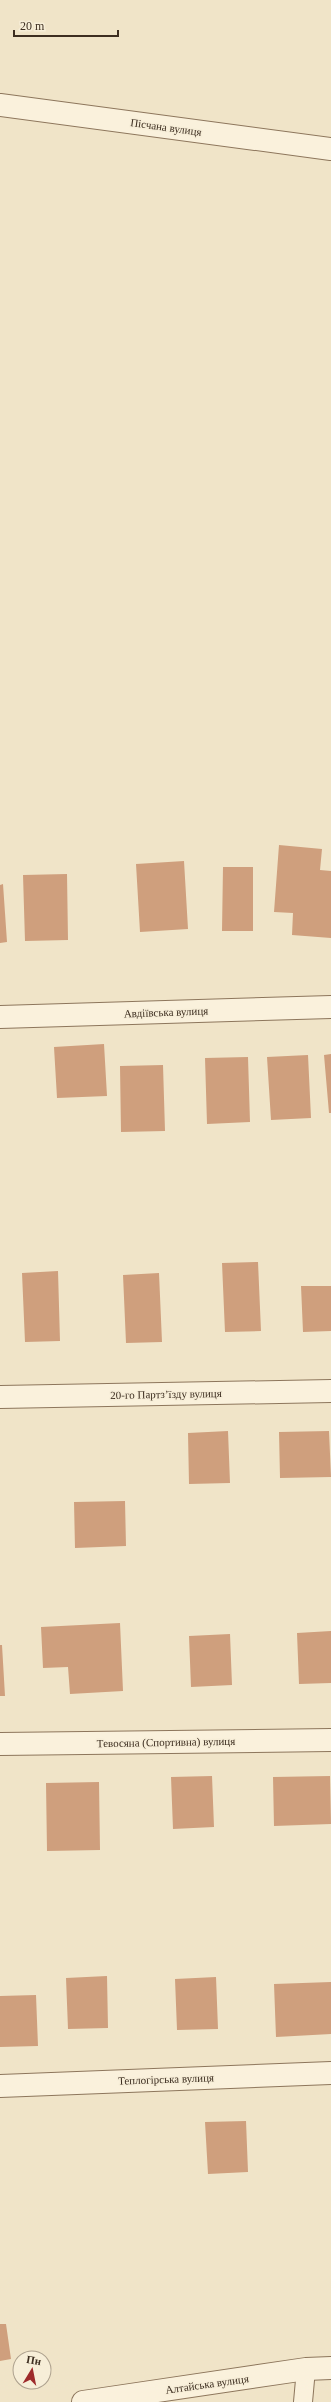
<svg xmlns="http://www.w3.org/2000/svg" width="331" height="2402" font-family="Georgia,serif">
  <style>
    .building { fill: #cf9f7d }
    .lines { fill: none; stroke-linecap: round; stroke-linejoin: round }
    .service-casing { stroke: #8d765c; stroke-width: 20 }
    .minor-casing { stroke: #8d765c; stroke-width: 24 }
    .service { stroke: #faf1dc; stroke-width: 18 }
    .minor { stroke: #faf1dc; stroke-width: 22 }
    .labels { text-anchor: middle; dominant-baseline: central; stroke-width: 3; stroke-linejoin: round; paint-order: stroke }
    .street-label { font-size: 11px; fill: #3d2e20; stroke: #f7eed8 }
  </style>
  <rect width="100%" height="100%" fill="#f0e4c8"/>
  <path class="building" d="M 279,845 L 322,849 L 320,870 L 331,871 L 331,938 L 292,935 L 293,913 L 274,912 Z
    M 184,861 L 188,929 L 140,932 L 136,864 Z
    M 223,867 L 253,867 L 253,931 L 222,931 Z
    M 67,874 L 68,940 L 25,941 L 23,875 Z
    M 3,884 L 7,942 L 0,943 L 0,885 Z
    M 104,1044 L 107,1096 L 57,1098 L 54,1047 Z
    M 331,1054 L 331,1113 L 329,1113 L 324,1055 Z
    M 308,1055 L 311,1118 L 271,1120 L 267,1057 Z
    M 248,1057 L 250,1122 L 207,1124 L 205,1058 Z
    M 163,1065 L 165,1131 L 121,1132 L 120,1066 Z
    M 258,1262 L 261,1331 L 225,1332 L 222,1263 Z
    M 58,1271 L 60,1341 L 25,1342 L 22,1273 Z
    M 159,1273 L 162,1342 L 126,1343 L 123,1275 Z
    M 301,1286 L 331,1286 L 331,1331 L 303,1332 Z
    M 228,1431 L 230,1483 L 189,1484 L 188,1433 Z
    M 329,1431 L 331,1477 L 280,1478 L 279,1432 Z
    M 125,1501 L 126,1546 L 75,1548 L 74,1502 Z
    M 120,1623 L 123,1691 L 70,1694 L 68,1667 L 43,1668 L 41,1627 Z
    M 331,1631 L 331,1683 L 299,1684 L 297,1633 Z
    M 230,1634 L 232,1685 L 191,1687 L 189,1636 Z
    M 0,1645 L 2,1645 L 5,1696 L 0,1696 Z
    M 212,1776 L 214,1827 L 173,1829 L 171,1777 Z
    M 330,1776 L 331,1824 L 274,1826 L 273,1777 Z
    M 99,1782 L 100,1850 L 47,1851 L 46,1783 Z
    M 107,1976 L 108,2028 L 68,2029 L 66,1978 Z
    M 216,1977 L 218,2029 L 177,2030 L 175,1979 Z
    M 331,1982 L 331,2034 L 276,2037 L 274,1984 Z
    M 36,1995 L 38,2046 L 0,2047 L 0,1996 Z
    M 246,2121 L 248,2172 L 208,2174 L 205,2122 Z
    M 0,2324 L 6,2324 L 11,2359 L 0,2361 Z"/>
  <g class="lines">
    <g class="service-casing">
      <path id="service" d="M 303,2402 L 306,2369"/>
    </g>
    <g class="minor-casing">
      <path id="minor" d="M 0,105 L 331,149
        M 0,1017 L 331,1007
        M 0,1397 L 331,1391
        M 0,1744 L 331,1740
        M 0,2086 L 331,2073
        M 83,2402 L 306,2369 L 331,2368"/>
    </g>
    <use href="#service" class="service"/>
    <use href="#minor" class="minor"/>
  </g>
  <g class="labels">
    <g class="street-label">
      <text transform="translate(166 127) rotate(8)">Пiсчана вулиця</text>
      <text transform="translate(166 1012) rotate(-2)">Авдіївська вулиця</text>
      <text transform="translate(166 1394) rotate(-1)">20-го Партз’їзду вулиця</text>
      <text transform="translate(166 1742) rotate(-1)">Тевосяна (Спортивна) вулиця</text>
      <text transform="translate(166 2079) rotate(-2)">Теплогірська вулиця</text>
      <text transform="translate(207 2384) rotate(-8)">Алтайська вулиця</text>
    </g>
  </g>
  <g transform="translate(32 2370) rotate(10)"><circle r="19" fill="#f7eed8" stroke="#ada18e"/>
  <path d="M0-3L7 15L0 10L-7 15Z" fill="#9e2a2b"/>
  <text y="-6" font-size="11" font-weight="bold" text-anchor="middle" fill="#3d2e20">Пн</text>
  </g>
  <path d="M14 30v6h104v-6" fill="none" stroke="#3d2e20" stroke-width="2"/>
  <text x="20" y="30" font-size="12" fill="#3d2e20" stroke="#f7eed8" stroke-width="3" paint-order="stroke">20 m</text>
</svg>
